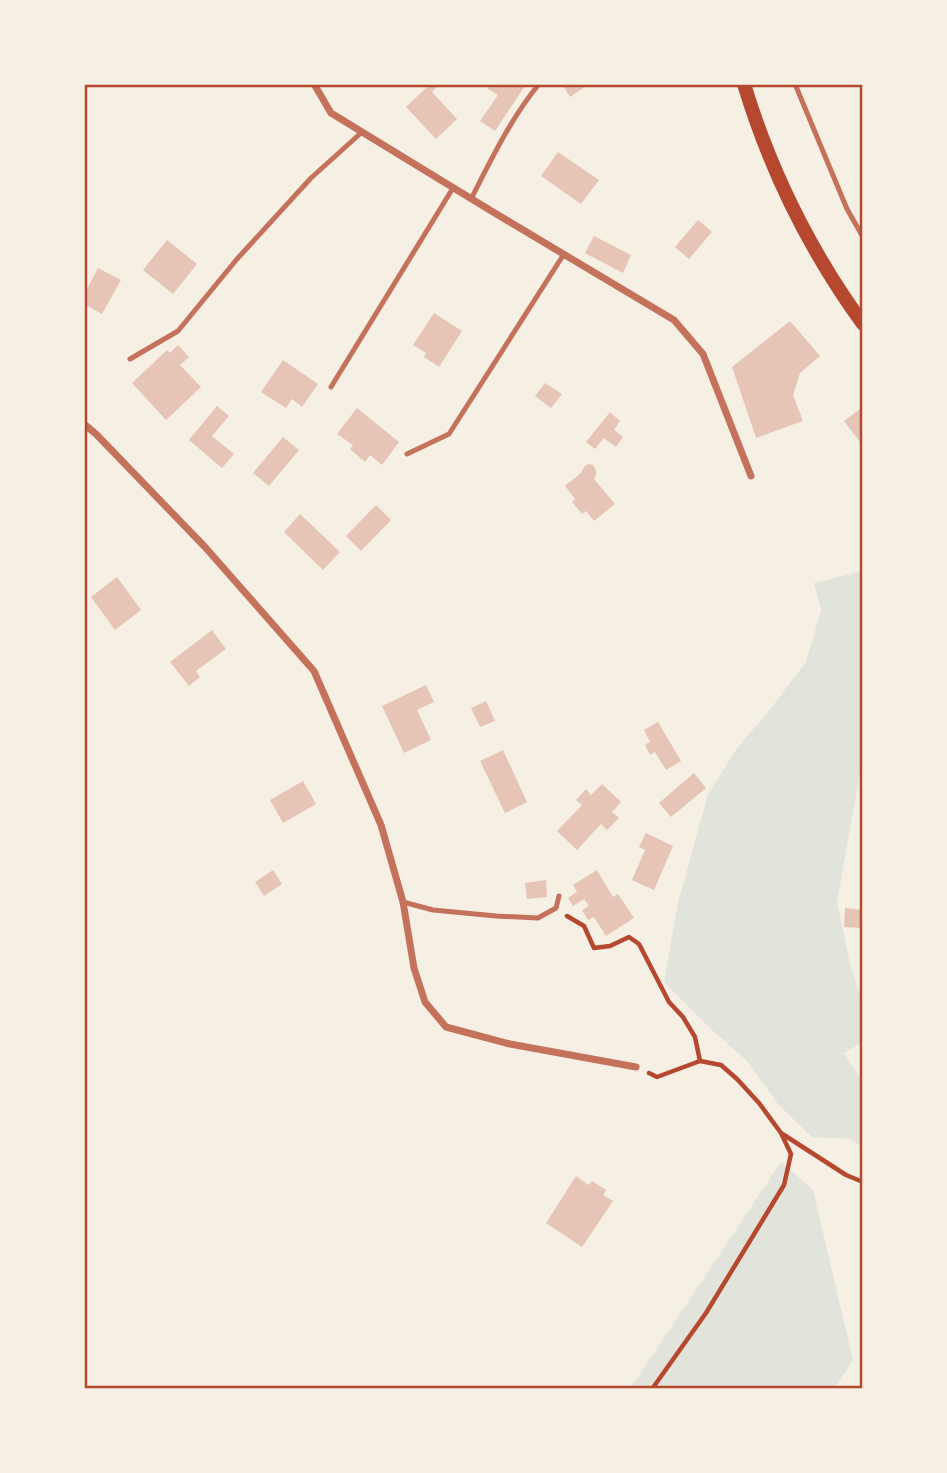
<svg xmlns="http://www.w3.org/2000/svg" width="947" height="1473" font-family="'Zilla Slab',serif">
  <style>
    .green { fill: #e2e4dc }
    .building { fill: #e6c5b7 }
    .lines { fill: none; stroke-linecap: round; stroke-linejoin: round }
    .path { stroke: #b5482f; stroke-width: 4.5 }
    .service { stroke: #c5725c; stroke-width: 5 }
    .minor { stroke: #c5725c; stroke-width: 7 }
    .secondary { stroke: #b5482f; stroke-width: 14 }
    .neatline { fill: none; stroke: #b5482f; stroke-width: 2.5 }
  </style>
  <rect width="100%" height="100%" fill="#f6efe4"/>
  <path class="green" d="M 863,571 L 863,756 L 837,902 L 850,963 L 859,993 L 863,1001 L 863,1042 L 844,1053 L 863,1082 L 863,1142 L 860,1146 L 851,1139 L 812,1137 L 778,1104 L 747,1061 L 711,1029 L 664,982 L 678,903 L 708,794 L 737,748 L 768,712 L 806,662 L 821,610 L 814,583 Z
    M 781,1162 L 813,1190 L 853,1360 L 834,1389 L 630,1389 Z"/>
  <path class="building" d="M 425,84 L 440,84 L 432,92 L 457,119 L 436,139 L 406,107 L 427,87 Z
    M 491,84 L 523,84 L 525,86 L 495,131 L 480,121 L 498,95 L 488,89 Z
    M 562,84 L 589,84 L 570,97 Z
    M 558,152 L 599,180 L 581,204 L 541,176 Z
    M 698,220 L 712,232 L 689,259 L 675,247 Z
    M 594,236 L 631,255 L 623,273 L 585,253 Z
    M 167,240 L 197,264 L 173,294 L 143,270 Z
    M 98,268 L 121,280 L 102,314 L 84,304 L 84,295 Z
    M 434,313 L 462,331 L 439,367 L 424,357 L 426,353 L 413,345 Z
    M 790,321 L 820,356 L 800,373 L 793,395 L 803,421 L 756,438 L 732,367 Z
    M 178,345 L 189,357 L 180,365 L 201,387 L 166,420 L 132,383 L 167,350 L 170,353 Z
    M 283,360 L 318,384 L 302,407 L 292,399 L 286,408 L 261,392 Z
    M 545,383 L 562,394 L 551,408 L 535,396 Z
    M 217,406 L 229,416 L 212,436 L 234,454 L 222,468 L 189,440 Z
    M 863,407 L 863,446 L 844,421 Z
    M 357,408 L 399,442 L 382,465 L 370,455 L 365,462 L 350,449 L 353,445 L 337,434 Z
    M 610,412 L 620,421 L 614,430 L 623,437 L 616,447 L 604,438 L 595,449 L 586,442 Z
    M 283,437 L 299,450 L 269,486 L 253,473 Z
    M 588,464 L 593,465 L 596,470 L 596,475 L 594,479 L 615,504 L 594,521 L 586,511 L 582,514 L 572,502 L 575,499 L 565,486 L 581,473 L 584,467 Z
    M 376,505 L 391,520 L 361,551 L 346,536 Z
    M 300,514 L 340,552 L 323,570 L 284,532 Z
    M 117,577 L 141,610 L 115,630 L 91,597 Z
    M 212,630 L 226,649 L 196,671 L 200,677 L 189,686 L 170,662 Z
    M 426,685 L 434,702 L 417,710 L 431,740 L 404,753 L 382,706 Z
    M 486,701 L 495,721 L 480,727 L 471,708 Z
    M 658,722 L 681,761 L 666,770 L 655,752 L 650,755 L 645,745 L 650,742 L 644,730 Z
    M 503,750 L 527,802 L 505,813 L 480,761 Z
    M 694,773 L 706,788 L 671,817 L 659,803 Z
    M 303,781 L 316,804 L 283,823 L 270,800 Z
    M 602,784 L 621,802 L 612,812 L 619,818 L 607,830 L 601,824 L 577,850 L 557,831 L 582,805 L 576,800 L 586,789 L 591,795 Z
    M 646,833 L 673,846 L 654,890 L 632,880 L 645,850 L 639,847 Z
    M 273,870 L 282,884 L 264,896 L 255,882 Z
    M 597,870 L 613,897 L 618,894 L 634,918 L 606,936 L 594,917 L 588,920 L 582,910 L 589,906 L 584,899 L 573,906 L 568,898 L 577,892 L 573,885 Z
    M 546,880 L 547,897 L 527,899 L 525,883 Z
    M 845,908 L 863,910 L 863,928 L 844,927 Z
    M 576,1176 L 589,1185 L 592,1181 L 606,1190 L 603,1195 L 613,1201 L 582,1247 L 546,1223 Z"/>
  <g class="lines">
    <path class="path" d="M 567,916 L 584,926 L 594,948 L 610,946 L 629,937 L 639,944 L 669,1002 L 683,1017 L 695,1037 L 700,1061
      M 649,1073 L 657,1077 L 700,1061 L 721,1065 L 737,1079 L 759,1103 L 781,1133 L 846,1175 L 863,1182
      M 652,1389 L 706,1313 L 784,1185 L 791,1154 L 781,1133"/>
    <path class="service" d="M 795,84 L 847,209 L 863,237
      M 471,199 C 491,160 511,118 539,84
      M 130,359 L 178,331 L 237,259 L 311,178 L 362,132
      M 331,387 L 453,188
      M 407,454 L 449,434 L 564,254
      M 403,902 L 433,910 L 496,916 L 538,918 L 556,908 L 559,896"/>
    <path class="minor" d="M 314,84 L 331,113 L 493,212 L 674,320 L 703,354 L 751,476
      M 84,424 L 96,434 L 205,547 L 314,671 L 381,825 L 403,902 L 414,968 L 425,1002 L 446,1027 L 510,1044 L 636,1067"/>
    <path class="secondary" d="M 744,84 C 770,170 810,251 863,324"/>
  </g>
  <rect width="947" height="1473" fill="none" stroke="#f6efe4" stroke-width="172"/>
  <rect x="86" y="86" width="775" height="1301" class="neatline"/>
</svg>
